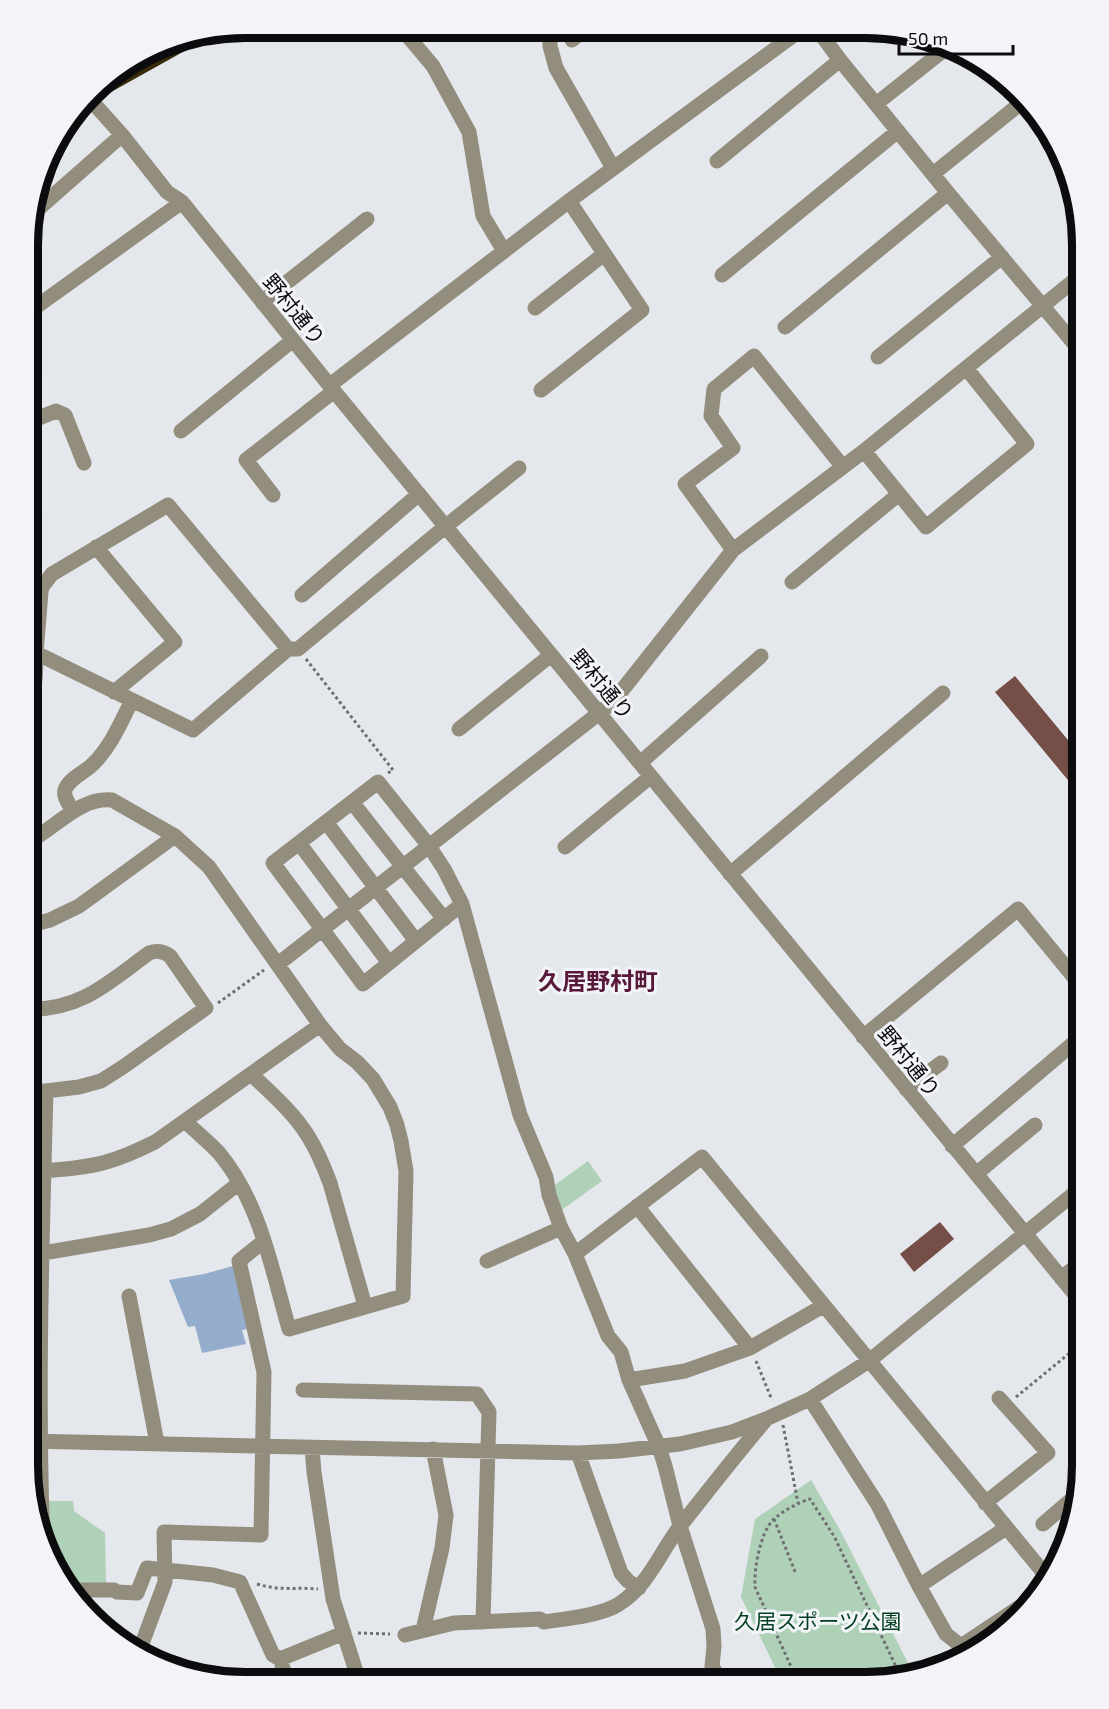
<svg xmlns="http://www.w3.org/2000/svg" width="1109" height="1709" font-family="'Exo 2','Noto Sans JP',sans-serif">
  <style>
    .green { fill: #afd1b8 }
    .water { fill: #95adcc }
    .building { fill: #744e47 }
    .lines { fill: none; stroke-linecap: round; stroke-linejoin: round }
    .path { stroke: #6e6f72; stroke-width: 3; stroke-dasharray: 3 3; stroke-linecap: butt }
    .minor { stroke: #938d7e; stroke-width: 15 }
    .highway { stroke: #382c09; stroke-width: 18 }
    .labels { text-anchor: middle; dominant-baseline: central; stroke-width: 6; stroke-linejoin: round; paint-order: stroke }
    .street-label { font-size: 21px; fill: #0c0c0e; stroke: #f2f4f8 }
    .park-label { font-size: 21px; fill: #003f1f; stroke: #f2f4f8 }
    .quarter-label { font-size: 24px; font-weight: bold; fill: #58193a; stroke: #f2f4f8 }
    .rim { fill: none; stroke: #0c0c0e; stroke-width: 8 }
  </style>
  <rect width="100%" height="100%" fill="#e4e7eb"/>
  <path class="green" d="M 28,1134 L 39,1135 L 36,1218 L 27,1218 Z
    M 588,1161 L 602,1181 L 559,1212 L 552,1187 Z
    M 811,1480 L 840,1530 L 909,1665 L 918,1671 L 865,1682 L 782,1682 L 741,1597 L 755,1519 Z
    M 49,1501 L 73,1501 L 74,1511 L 105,1533 L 106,1584 L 72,1586 L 50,1557 Z"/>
  <path class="water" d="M 233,1266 L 247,1329 L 242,1330 L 246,1344 L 202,1353 L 195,1326 L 188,1327 L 169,1280 L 204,1274 Z"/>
  <path class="building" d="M 1015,676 L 1082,757 L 1082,797 L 995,692 Z
    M 940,1222 L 954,1239 L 914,1272 L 900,1254 Z"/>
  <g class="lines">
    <path class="path" d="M 306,659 L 393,770 L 388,773
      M 218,1003 L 264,970
      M 756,1361 L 772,1400
      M 1016,1397 L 1082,1343
      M 783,1425 L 798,1503
      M 774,1519 L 796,1574
      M 257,1584 C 279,1591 297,1587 318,1589
      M 358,1633 L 390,1634
      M 798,1682 L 755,1587 C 754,1568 760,1534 773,1520 C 781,1512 799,1502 810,1499 L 834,1536 L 900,1675"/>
    <path class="minor" d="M 400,27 L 433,66 L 469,132 L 483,216 L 504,251
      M 550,28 L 550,46 L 556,68 L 613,168
      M 817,29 L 840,60 L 948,193 L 1082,353
      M 572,40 L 587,28
      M 88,97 L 122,135 L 167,192 L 182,202 L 334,391 L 599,713 L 1082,1303
      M 876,104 L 944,50
      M 717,161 L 840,60
      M 933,174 L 1021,103
      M 29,217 L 122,135
      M 722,275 L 898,131
      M 262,302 L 367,219
      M 535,308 L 604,254
      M 29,312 L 182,202
      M 785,327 L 948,193
      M 878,357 L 1002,257
      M 330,385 L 569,201 L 802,29
      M 541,390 L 642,310 L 569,201
      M 29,422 L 56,411 L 65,415 L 84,463
      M 181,431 L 293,340
      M 864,451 L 926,527 L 1027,444 L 966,368
      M 273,495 L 246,460 L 334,391
      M 168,505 L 288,649 L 193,730 L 36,653 L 41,592 L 42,587 L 52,574 Z
      M 96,547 L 175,642 L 114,692
      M 733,550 L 685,484 L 733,448 L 711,416 L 714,389 L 754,356 L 843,467
      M 792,582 L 899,494
      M 302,595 L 419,494
      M 288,649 L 298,649 L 446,526 L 519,468
      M 28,697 C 38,685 35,667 36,653
      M 459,729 L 551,655
      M 640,763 L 761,656
      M 378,782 L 429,846 L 444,869 L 462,904 L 363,984 L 273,863 Z
      M 352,802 L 444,919
      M 73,811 C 70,805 63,798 65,790 C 68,779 85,772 92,765 C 111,747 121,722 132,700
      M 326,822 L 416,941
      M 28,842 C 56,828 79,797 112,800 L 175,836 L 209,867 L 320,1025 L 340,1049 L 357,1062 L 373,1079 L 390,1107 L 397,1125 L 401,1141 L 406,1171 L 403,1296 L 289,1329 C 272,1270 260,1202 219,1153 C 209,1142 196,1132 185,1121
      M 299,843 L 389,963
      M 565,847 L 650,777
      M 730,874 L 943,693
      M 462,904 L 520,1115 L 546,1177 L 549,1195 L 561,1228 L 575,1254 L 608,1336 L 621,1352 L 629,1380 L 659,1447 L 665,1466 L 680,1526 L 713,1629 L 714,1646 L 712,1667 L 715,1671 L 714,1682
      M 28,926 L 50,920 L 79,906 L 175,836
      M 278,964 L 612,703 L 733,550 L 864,451 L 1082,274
      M 863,1037 L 1018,909 L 1078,982 L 1082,979
      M 251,1074 C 271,1093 293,1112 308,1136 C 317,1150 324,1167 330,1183 L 365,1306
      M 906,1089 L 941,1063
      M 28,1091 L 46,1091 L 79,1087 L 101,1081 L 123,1067 L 206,1008 L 170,956 C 163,951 157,950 149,953 C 109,982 80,1011 28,1009
      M 952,1146 L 1082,1036
      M 44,1171 C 65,1169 86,1168 106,1162 C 124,1157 139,1150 155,1142 L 320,1025
      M 976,1174 L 1035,1125
      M 637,1206 L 750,1348
      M 43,1253 L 149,1235 L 171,1229 L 200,1214 L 239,1183
      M 575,1254 L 702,1157 L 1048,1578
      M 487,1261 L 561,1228
      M 1061,1278 L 1082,1262
      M 129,1296 L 157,1443
      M 629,1380 L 685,1371 L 750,1348 L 823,1306
      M 303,1390 L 477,1394 L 489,1412 L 483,1622
      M 810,1399 L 878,1505 L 919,1586 L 946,1634 L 967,1651
      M 27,1441 L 578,1453 L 619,1451 L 680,1444 L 732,1432 L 766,1419 L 810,1399 L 869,1361 L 1082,1187
      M 312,1448 L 314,1472 L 333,1599 L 359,1681
      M 578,1453 L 621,1573 L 628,1581 L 639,1588
      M 985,1503 L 1048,1453 L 999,1398
      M 1043,1524 L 1078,1494
      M 43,1545 C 37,1394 42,1242 46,1091
      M 919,1586 L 1006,1528
      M 76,1590 L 114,1590 L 117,1592 L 137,1593 L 147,1568 L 213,1575 L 240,1582 L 273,1655 L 280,1659 L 287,1680
      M 423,1630 L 442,1548 L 446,1515 L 433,1449
      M 405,1635 L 454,1623 L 540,1619 L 544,1622 C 564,1619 603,1615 619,1604 C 649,1585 660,1552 681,1525 C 708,1491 735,1456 764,1422
      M 961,1646 L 1039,1594
      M 140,1649 L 165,1582 L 164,1532 L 261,1535 L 264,1372 L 239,1261 L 264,1241
      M 280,1659 L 344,1633"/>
    <path class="highway" d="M 91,93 L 195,35"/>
  </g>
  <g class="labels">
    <g class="street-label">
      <text transform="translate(295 309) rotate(51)">野村通り</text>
      <text transform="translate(603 684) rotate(50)">野村通り</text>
      <text transform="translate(910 1061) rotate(51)">野村通り</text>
    </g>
    <g class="park-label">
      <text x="818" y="1620">久居スポーツ公園</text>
    </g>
    <g class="quarter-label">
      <text x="598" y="980">久居野村町</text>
    </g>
  </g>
  <path d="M0 0H1109V1709H0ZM245 38H865A207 207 0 0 1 1072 245V1465A207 207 0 0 1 865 1672H245A207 207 0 0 1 38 1465V245A207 207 0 0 1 245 38Z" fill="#f2f4f8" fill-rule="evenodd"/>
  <path class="rim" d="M245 38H865A207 207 0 0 1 1072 245V1465A207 207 0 0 1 865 1672H245A207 207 0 0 1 38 1465V245A207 207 0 0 1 245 38Z"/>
  <path d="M899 45v9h114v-9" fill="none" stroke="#0c0c0e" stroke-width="3"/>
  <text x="908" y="45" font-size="18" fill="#0c0c0e" stroke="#f2f4f8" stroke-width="4.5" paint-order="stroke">50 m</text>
</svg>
